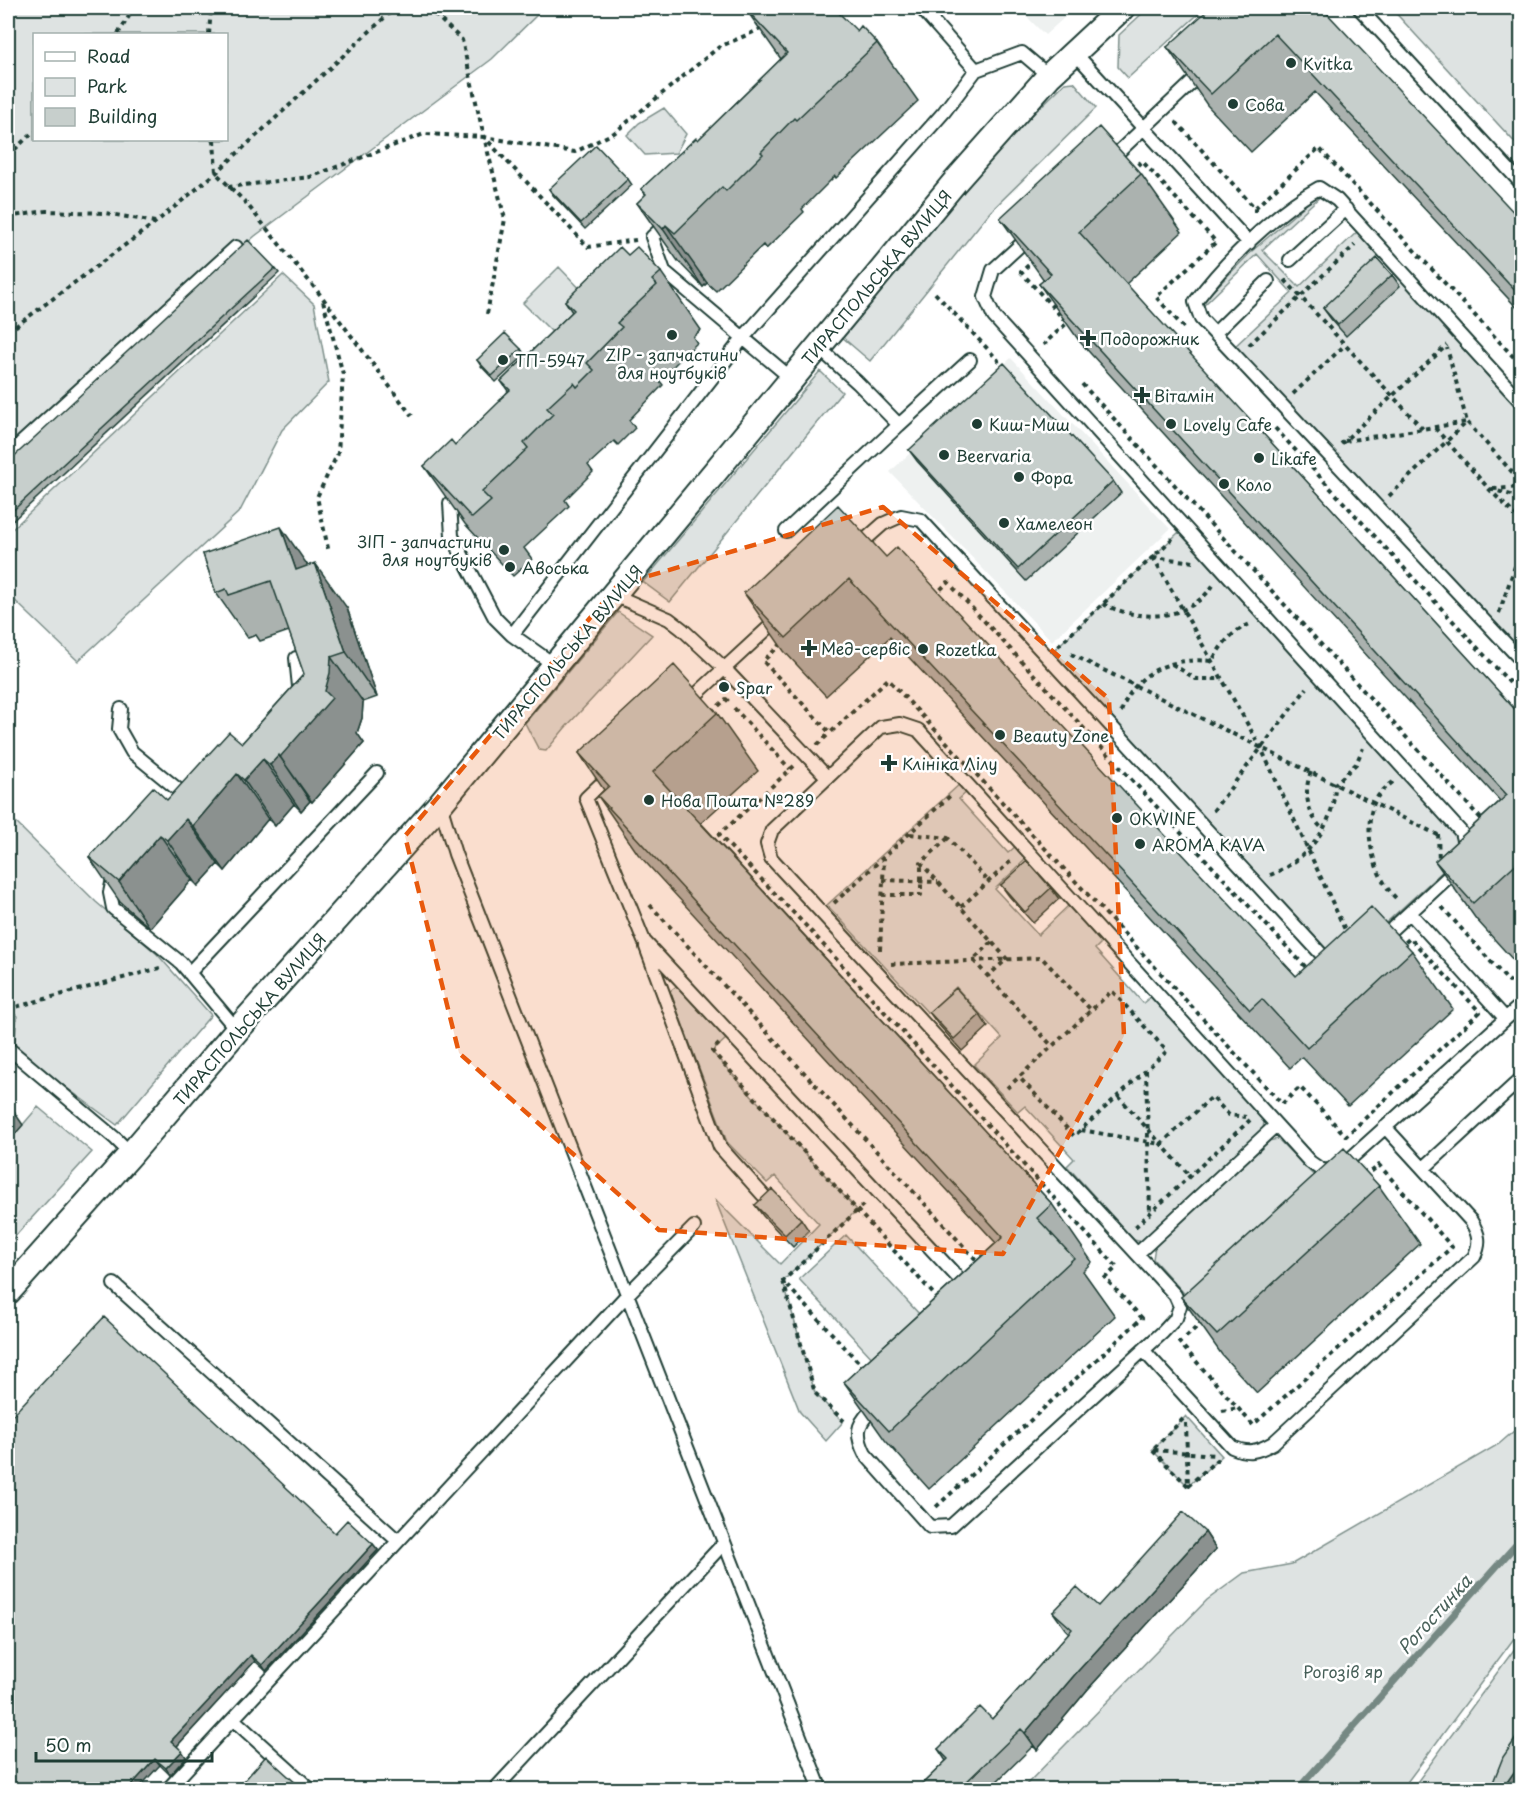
<svg xmlns="http://www.w3.org/2000/svg" width="1529" height="1797" font-family="'Playpen Sans',sans-serif">
  <style>
    .built { fill: #eef1f0 }
    .green { fill: #dee3e2; stroke: #7e908b; stroke-width: 1.5; fill-rule: evenodd }
    .lines { fill: none; stroke-linecap: round; stroke-linejoin: round }
    .stream { stroke: #758883; stroke-width: 7 }
    .lane-casing { stroke: #1f3d34; stroke-width: 16 }
    .street-casing { stroke: #1f3d34; stroke-width: 28 }
    .path { stroke: #1f3d34; stroke-width: 4; stroke-dasharray: 4.5 4.5; stroke-linecap: butt }
    .lane { stroke: #fff; stroke-width: 12 }
    .street { stroke: #fff; stroke-width: 24 }
    .wall { fill: #abb2af; stroke: #1f3d34; stroke-width: 1.5 }
    .shaded-wall { fill: #8b918f; stroke: #1f3d34; stroke-width: 1.5 }
    .building { fill: #c7cfcc; stroke: #1f3d34; stroke-width: 1.5 }
    .marked { fill: #e8590c; fill-opacity: 0.2; stroke: #e8590c; stroke-width: 4.5; stroke-dasharray: 12 8; stroke-linejoin: round }
    .poi-dot { fill: #1f3d34; stroke: #fff; stroke-width: 2 }
    .labels { text-anchor: middle; dominant-baseline: central; stroke-width: 5; stroke-linejoin: round; paint-order: stroke }
    .poi-label { font-size: 16px; fill: #1f3d34; stroke: #fff; text-anchor: start }
    .street-label { font-size: 16px; fill: #1f3d34; stroke: #fff }
    .park-label { font-size: 16px; fill: #455e57; stroke: #fff }
    .water-label { font-size: 18px; font-style: italic; fill: #4a625b; stroke: #fff }
  </style>
  <rect width="100%" height="100%" fill="#fff"/>
  <filter id="ink" filterUnits="userSpaceOnUse"><feTurbulence type="fractalNoise" baseFrequency=".0167" numOctaves="2"/><feDisplacementMap in="SourceGraphic" scale="12" xChannelSelector="R" yChannelSelector="G"/><feConvolveMatrix kernelMatrix="1 2 1 2 8 2 1 2 1" color-interpolation-filters="sRGB"/></filter>
  <g filter="url(#ink)">
    <path class="built" d="M 1018,8 L 1075,8 L 1045,35 Z
      M 1011,358 L 1170,529 L 1052,641 L 890,472 Z"/>
    <path class="green" d="M 8,8 L 544,8 L 492,59 L 255,236 L 8,454 ZM 34,34 L 226,34 L 226,140 L 34,140 Z
      M 1148,8 L 1205,8 L 1128,78 L 1118,67 L 1119,35 Z
      M 1391,8 L 1521,8 L 1521,149 Z
      M 1074,82 L 1096,108 L 990,212 L 870,361 L 842,337 L 975,171 L 1065,83 Z
      M 664,108 L 686,134 L 676,153 L 645,155 L 627,135 L 639,123 Z
      M 1319,193 L 1323,194 L 1262,250 L 1299,287 L 1359,230 L 1521,411 L 1521,652 L 1233,348 L 1292,293 L 1257,254 L 1202,307 L 1202,302 L 1252,251 Z
      M 559,267 L 590,299 L 554,334 L 523,303 Z
      M 283,275 L 314,304 L 329,382 L 282,430 L 240,511 L 78,661 L 8,594 L 8,533 Z
      M 820,371 L 842,392 L 670,602 L 643,582 Z
      M 1179,532 L 1455,835 L 1459,845 L 1456,859 L 1355,951 L 1339,954 L 1325,948 L 1052,652 Z
      M 618,612 L 652,635 L 565,728 L 546,751 L 539,750 L 525,723 Z
      M 961,783 L 968,791 L 959,799 L 1008,853 L 1016,846 L 1027,858 L 995,889 L 1038,935 L 1069,905 L 1101,943 L 1095,949 L 1143,1003 L 1153,995 L 1264,1121 L 1263,1130 L 1142,1242 L 1134,1240 L 1067,1166 L 1074,1159 L 1025,1106 L 1018,1112 L 974,1065 L 1002,1038 L 956,987 L 928,1013 L 827,905 Z
      M 8,815 L 96,902 L 157,954 L 211,1015 L 117,1125 L 14,1049 L 17,1016 L 8,1009 Z
      M 678,985 L 727,1038 L 712,1052 L 857,1210 L 783,1281 L 815,1393 L 843,1422 L 826,1441 L 800,1412 L 715,1199 L 780,1264 L 819,1224 L 775,1176 L 767,1183 L 727,1142 L 670,991 Z
      M 38,1107 L 92,1152 L 8,1244 L 8,1142 Z
      M 1278,1139 L 1321,1183 L 1191,1301 L 1153,1259 L 1155,1246 L 1268,1141 Z
      M 846,1235 L 921,1316 L 874,1360 L 799,1279 Z
      M 1186,1416 L 1222,1456 L 1188,1486 L 1152,1450 Z
      M 1521,1425 L 1521,1629 L 1402,1789 L 1022,1789 L 1207,1600 L 1244,1573 L 1292,1564 L 1499,1444 Z
      M 1521,1640 L 1521,1789 L 1412,1789 Z"/>
    <g class="lines">
      <path class="stream" d="M 1297,1790 L 1522,1538"/>
      <g class="lane-casing">
        <path id="lane" d="M 921,8 L 976,70 L 1022,53 L 1049,76
          M 1359,8 L 1522,184
          M 1074,52 L 1249,243
          M 1110,160 L 1202,73
          M 669,221 L 652,237 L 664,271 L 792,379
          M 1030,236 L 993,270 L 985,297 L 994,317 L 1461,832 L 1465,848 L 1464,852
          M 1290,260 L 1346,209
          M 1215,333 L 1268,281
          M 818,347 L 858,383 L 899,425 L 970,360
          M 1522,403 L 1337,200 L 1319,188 C 1275,212 1225,262 1195,302 L 1201,319 L 1522,661
          M 8,455 L 236,247
          M 460,490 L 450,503 L 452,536 L 495,618 L 512,635 L 556,666
          M 786,531 L 899,425
          M 857,547 L 883,524 L 901,516 L 921,520 L 1324,957 L 1333,961
          M 614,595 L 669,619 L 682,629 L 724,668 L 827,777
          M 512,635 L 743,338 L 944,112 L 976,70
          M 296,658 L 300,696
          M 687,703 L 780,617
          M 121,709 L 119,729 L 132,752 L 181,792
          M 611,774 L 586,798 L 644,941 L 963,1283 L 966,1289
          M 440,804 L 455,854 L 821,1790
          M 114,874 L 110,893 L 113,908 L 181,963 L 237,1030
          M 1410,913 L 1505,1018
          M 1380,940 L 1458,868
          M 646,947 L 720,1147 L 763,1195
          M 189,973 L 377,773
          M 8,1048 L 116,1139 L 131,1154
          M 1424,1168 L 1522,1078
          M 1137,1254 L 1276,1125
          M 114,1284 L 398,1541
          M 1144,1351 L 1232,1447 C 1248,1454 1257,1452 1273,1443 L 1474,1257 C 1481,1243 1479,1234 1471,1221 L 1385,1127
          M 878,1404 C 859,1421 853,1430 865,1454 L 930,1527 L 951,1526 L 1163,1332 L 1176,1318 L 1180,1306 L 1175,1295 L 771,858 L 767,844 L 772,830 L 881,727 L 900,724 L 918,730 L 1310,1162 L 1323,1171 L 1340,1168 L 1522,1004
          M 233,1719 L 311,1790
          M 167,1790 L 627,1295 L 694,1227
          M 494,1790 L 724,1543"/>
      </g>
      <g class="street-casing">
        <path id="street" d="M 8,1292 L 131,1154 L 237,1030 L 440,804 L 954,183 L 1049,76 L 1122,8"/>
      </g>
      <path class="path" d="M 428,8 L 462,40 L 484,137 L 588,247 L 636,240
        M 1306,8 L 1313,16
        M 118,34 L 134,8
        M 209,34 L 211,8
        M 1178,122 L 1177,123 L 1255,208 L 1255,212
        M 214,140 L 216,173 L 246,203 L 322,297 L 412,416
        M 8,156 L 34,131
        M 1131,171 L 1142,161 L 1216,242 L 1156,297 L 1185,329
        M 228,187 L 310,177 L 424,134 L 484,137
        M 1255,208 L 1319,148 L 1522,366
        M 8,217 L 46,211 L 105,213 L 155,222
        M 1035,259 L 1021,272 L 1067,323 L 1045,343 L 1046,345
        M 1285,280 L 1423,429
        M 935,293 L 998,360 L 999,372
        M 323,301 L 343,374 L 338,453 L 317,497 L 329,553
        M 487,314 L 505,219 L 484,137 L 575,152 L 614,133 L 719,47 L 763,28
        M 8,332 L 156,222 L 216,173 L 395,8
        M 1249,345 L 1355,245
        M 1082,384 L 1485,823
        M 1293,394 L 1345,345
        M 1275,428 L 1522,696
        M 1435,428 L 1489,489 L 1522,522
        M 1345,441 L 1467,422 L 1447,348
        M 1341,444 L 1447,345
        M 1490,489 L 1522,498
        M 1493,489 L 1522,487
        M 1389,496 L 1467,422 L 1522,483
        M 879,553 L 926,604 L 948,582 L 1339,1003 L 1410,938 L 1480,1012 L 1346,1136 L 1300,1087 L 1282,1104 L 888,679 L 830,733 L 763,661 Z
        M 1153,557 L 1194,562
        M 1153,557 L 1261,748 L 1347,934
        M 1103,604 C 1139,622 1189,622 1214,584
        M 1499,613 L 1522,546
        M 1058,646 L 1173,538
        M 1071,654 L 1438,835
        M 1172,664 L 1196,679 L 1222,679
        M 734,708 L 790,769
        M 712,712 L 726,699 L 729,702
        M 1121,712 C 1135,671 1171,657 1212,661 C 1222,644 1231,632 1250,624
        M 817,745 L 830,733
        M 794,766 L 719,835 L 808,928 L 1117,1267 L 1105,1278 L 1142,1318 L 936,1507
        M 1311,772 C 1303,791 1307,815 1323,829
        M 1393,782 C 1385,788 1378,794 1374,803 C 1362,832 1375,880 1398,900
        M 1213,811 L 1307,688
        M 910,834 L 948,838 L 989,882
        M 1438,834 L 1439,862
        M 948,838 L 921,863 L 1007,959 L 988,976
        M 1270,875 C 1308,860 1335,825 1335,784 L 1356,764 L 1363,748
        M 883,880 L 938,882
        M 882,895 L 921,895 L 921,864
        M 834,903 L 952,794
        M 650,905 L 980,1264
        M 961,907 L 1013,859
        M 1442,907 L 1509,982 L 1522,970
        M 992,942 L 973,960 L 1052,1046
        M 880,950 L 884,858
        M 891,964 L 1042,958 L 1091,1010
        M 8,1009 L 160,968
        M 719,1044 L 712,1051 L 939,1300
        M 1146,1070 L 1150,1212
        M 1007,1088 C 1042,1056 1077,1023 1112,991 L 1167,1051 L 1074,1136 L 1019,1077
        M 1118,1096 L 1190,1176
        M 1081,1130 L 1161,1144 L 1212,1097 L 1229,1115 L 1246,1117
        M 1135,1227 L 1250,1120
        M 783,1281 L 815,1393 L 844,1421
        M 1186,1337 L 1202,1322
        M 1178,1341 L 1253,1425 L 1452,1247 L 1379,1165 L 1365,1177
        M 864,1368 L 783,1281 L 865,1203
        M 1222,1411 L 1238,1408
        M 1183,1419 L 1152,1450 L 1188,1486
        M 1186,1423 L 1188,1486
        M 1154,1450 L 1215,1455
        M 1188,1486 L 1220,1457"/>
      <use href="#lane" class="lane"/>
      <use href="#street" class="street"/>
    </g>
    <path class="wall" d="M 745,8 L 857,31 L 877,43 L 918,101 L 836,178 L 835,176 L 802,209 L 804,212 L 766,249 L 763,245 L 716,291 L 707,283 L 703,287 L 678,261 L 637,203 L 646,195 L 641,189 L 698,140 L 781,59 Z
      M 1306,8 L 1521,220 L 1521,312 L 1315,92 L 1251,152 L 1207,105 L 1167,47 Z
      M 1141,174 L 1182,232 L 1126,284 L 1521,716 L 1521,954 L 1514,961 L 1476,919 L 1435,861 L 1500,801 L 1080,342 L 1039,284 L 1044,280 L 1000,218 Z
      M 628,179 L 632,185 L 585,229 L 553,195 L 549,189 Z
      M 628,255 L 661,272 L 701,330 L 693,337 L 697,343 L 659,380 L 663,385 L 629,420 L 635,428 L 618,445 L 614,441 L 588,465 L 593,472 L 565,500 L 569,506 L 524,548 L 532,559 L 513,576 L 465,524 L 424,466 L 455,445 L 500,402 L 508,391 L 501,381 L 572,312 L 565,301 Z
      M 275,268 L 279,273 L 8,525 L 8,462 Z
      M 1392,275 L 1400,286 L 1346,336 L 1331,319 L 1323,308 Z
      M 521,349 L 525,355 L 496,382 L 481,366 L 477,360 Z
      M 909,450 L 1113,481 L 1121,493 L 1026,581 L 917,461 Z
      M 203,554 L 308,566 L 347,608 L 377,697 L 363,702 L 362,718 L 357,733 L 364,743 L 312,802 L 310,801 L 301,811 L 294,804 L 275,826 L 268,819 L 225,871 L 218,864 L 198,886 L 192,880 L 150,928 L 120,902 L 89,857 L 167,800 L 242,743 L 304,674 L 289,631 L 260,641 L 256,635 L 248,638 L 216,593 Z
      M 886,557 L 1296,976 L 1412,951 L 1453,1009 L 1348,1106 L 1302,1057 L 1290,1068 L 890,637 L 826,696 L 784,651 L 744,593 Z
      M 717,713 L 758,771 L 701,823 L 1052,1204 L 1092,1262 L 1083,1271 L 1115,1316 L 929,1489 L 885,1440 L 844,1382 L 996,1243 L 638,854 L 598,796 L 604,790 L 579,753 Z
      M 1001,885 L 1051,888 L 1059,899 L 1033,923 L 1009,896 Z
      M 929,1012 L 980,1015 L 988,1027 L 962,1051 L 937,1023 Z
      M 1379,1186 L 1420,1244 L 1257,1393 L 1222,1355 L 1181,1297 Z
      M 755,1205 L 801,1219 L 809,1231 L 793,1247 L 763,1216 Z
      M 1205,1532 L 1216,1549 L 1088,1689 L 1037,1750 L 1033,1746 L 988,1790 L 916,1790 L 946,1761 L 938,1749 L 992,1719 L 1069,1633 L 1065,1629 L 1053,1612 L 1098,1606 Z
      M 335,1533 L 373,1544 L 378,1550 L 266,1671 L 255,1661 L 177,1746 L 186,1757 L 170,1775 L 160,1765 L 8,1790 Z"/>
    <path class="shaded-wall" d="M 666,225 L 707,283 L 703,287 L 663,229 Z
      M 281,527 L 313,573 L 296,570 Z
      M 315,563 L 347,608 L 377,697 L 346,652 Z
      M 331,657 L 363,702 L 362,718 L 357,733 L 364,743 L 312,802 L 280,757 L 325,691 Z
      M 279,755 L 310,801 L 301,811 L 270,765 Z
      M 263,759 L 294,804 L 275,826 L 244,780 Z
      M 237,774 L 268,819 L 225,871 L 193,826 Z
      M 186,819 L 218,864 L 198,886 L 167,840 Z
      M 160,835 L 192,880 L 150,928 L 119,882 Z
      M 8,1103 L 23,1125 L 8,1142 Z
      M 1205,1532 L 1216,1549 L 1088,1689 L 1037,1750 L 1025,1733 L 1077,1672 Z
      M 373,1544 L 378,1550 L 266,1671 L 262,1665 Z
      M 251,1655 L 255,1661 L 176,1747 L 171,1741 Z
      M 182,1751 L 186,1757 L 170,1775 L 166,1768 Z
      M 155,1759 L 160,1765 L 137,1790 L 127,1790 Z
      M 1521,1762 L 1521,1782 L 1516,1790 L 1507,1782 Z"/>
    <path class="building" d="M 745,8 L 829,8 L 832,11 L 835,9 L 857,31 L 861,26 L 877,43 L 796,120 L 794,118 L 761,152 L 763,154 L 726,191 L 722,187 L 675,233 L 666,225 L 663,229 L 637,203 L 646,194 L 641,189 L 696,138 L 698,140 L 787,53 Z
      M 1210,8 L 1306,8 L 1311,13 L 1317,8 L 1322,8 L 1521,220 L 1521,297 L 1275,34 L 1211,94 L 1167,47 Z
      M 1099,127 L 1141,174 L 1079,232 L 1521,716 L 1521,859 L 1473,903 L 1435,861 L 1507,795 L 1039,284 L 1051,274 L 1000,218 Z
      M 596,145 L 628,179 L 581,223 L 549,189 Z
      M 248,240 L 275,268 L 8,515 L 8,462 Z
      M 620,247 L 628,255 L 637,247 L 661,272 L 652,280 L 657,285 L 617,323 L 622,327 L 587,363 L 594,370 L 577,387 L 574,383 L 547,408 L 553,414 L 524,443 L 528,448 L 482,492 L 491,501 L 472,518 L 424,466 L 451,440 L 455,445 L 500,401 L 499,400 L 510,390 L 501,381 L 574,310 L 565,301 Z
      M 1377,258 L 1392,275 L 1338,325 L 1323,308 Z
      M 505,333 L 521,349 L 492,376 L 477,360 Z
      M 1004,363 L 1113,481 L 1018,569 L 909,450 Z
      M 838,505 L 886,557 L 897,547 L 1296,976 L 1371,907 L 1412,951 L 1307,1048 L 1262,999 L 1250,1010 L 849,579 L 786,638 L 744,593 Z
      M 281,527 L 296,570 L 315,563 L 346,652 L 331,657 L 330,673 L 325,691 L 332,698 L 280,757 L 279,755 L 270,765 L 263,759 L 244,780 L 237,774 L 193,826 L 186,819 L 167,840 L 160,835 L 119,882 L 89,857 L 153,787 L 167,800 L 229,732 L 242,743 L 304,674 L 271,581 L 229,595 L 226,589 L 216,593 L 203,554 Z
      M 674,665 L 717,713 L 653,772 L 1052,1204 L 1037,1218 L 1074,1258 L 889,1431 L 844,1382 L 1003,1237 L 598,796 L 609,786 L 579,753 Z
      M 1027,861 L 1051,888 L 1025,912 L 1001,885 Z
      M 956,988 L 980,1015 L 954,1039 L 929,1012 Z
      M 1344,1148 L 1379,1186 L 1217,1335 L 1181,1297 Z
      M 772,1189 L 801,1219 L 785,1235 L 755,1205 Z
      M 104,1317 L 335,1533 L 347,1520 L 373,1544 L 262,1665 L 251,1655 L 171,1741 L 182,1751 L 166,1768 L 155,1759 L 127,1790 L 8,1790 L 8,1420 Z
      M 1183,1512 L 1205,1532 L 1077,1672 L 1025,1733 L 1021,1729 L 961,1787 L 963,1790 L 916,1790 L 948,1759 L 938,1749 L 980,1707 L 992,1719 L 1072,1629 L 1053,1612 L 1077,1587 L 1098,1606 Z
      M 1521,1731 L 1521,1762 L 1507,1782 L 1521,1787 L 1520,1790 L 1490,1790 L 1503,1757 Z
      M 266,1756 L 298,1785 L 307,1786 L 310,1790 L 236,1790 Z"/>
  </g>
  <path class="marked" d="M 883,507 L 1109,699 L 1124,1036 L 1003,1254 L 659,1230 L 459,1053 L 405,836 L 618,585 Z"/>
  <g class="poi-dot">
    <circle cx="1291" cy="63" r="6"/>
    <circle cx="1233" cy="104" r="6"/>
    <circle cx="672" cy="335" r="6"/>
    <path d="M1085 329h6v6h6v6h-6v6h-6v-6h-6v-6h6z"/>
    <circle cx="503" cy="360" r="6"/>
    <path d="M1139 386h6v6h6v6h-6v6h-6v-6h-6v-6h6z"/>
    <circle cx="977" cy="424" r="6"/>
    <circle cx="1171" cy="424" r="6"/>
    <circle cx="944" cy="455" r="6"/>
    <circle cx="1259" cy="458" r="6"/>
    <circle cx="1019" cy="477" r="6"/>
    <circle cx="1224" cy="484" r="6"/>
    <circle cx="1004" cy="523" r="6"/>
    <circle cx="504" cy="550" r="6"/>
    <circle cx="510" cy="567" r="6"/>
    <path d="M806 639h6v6h6v6h-6v6h-6v-6h-6v-6h6z"/>
    <circle cx="923" cy="649" r="6"/>
    <circle cx="724" cy="687" r="6"/>
    <circle cx="1000" cy="735" r="6"/>
    <path d="M886 754h6v6h6v6h-6v6h-6v-6h-6v-6h6z"/>
    <circle cx="649" cy="800" r="6"/>
    <circle cx="1117" cy="818" r="6"/>
    <circle cx="1140" cy="844" r="6"/>
  </g>
  <g class="labels">
    <g class="poi-label">
      <text x="1303" y="63">Kvitka</text>
      <text x="1245" y="104">Сова</text>
      <text x="1100" y="338">Подорожник</text>
      <text x="672" y="354" text-anchor="middle">ZIP - запчастини<tspan x="672" dy="18">для ноутбуків</tspan></text>
      <text x="515" y="360">ТП-5947</text>
      <text x="1154" y="395">Вітамін</text>
      <text x="989" y="424">Киш-Миш</text>
      <text x="1183" y="424">Lovely Cafe</text>
      <text x="956" y="455">Beervaria</text>
      <text x="1271" y="458">Likafe</text>
      <text x="1031" y="477">Фора</text>
      <text x="1236" y="484">Коло</text>
      <text x="1016" y="523">Хамелеон</text>
      <text x="492" y="541" text-anchor="end">ЗІП - запчастини<tspan x="492" dy="18">для ноутбуків</tspan></text>
      <text x="522" y="567">Авоська</text>
      <text x="821" y="648">Мед-сервіс</text>
      <text x="935" y="649">Rozetka</text>
      <text x="736" y="687">Spar</text>
      <text x="1012" y="735">Beauty Zone</text>
      <text x="902" y="763">Клініка Лілу</text>
      <text x="661" y="800">Нова Пошта №289</text>
      <text x="1129" y="818">OKWINE</text>
      <text x="1152" y="844">AROMA KAVA</text>
    </g>
    <g class="street-label">
      <text transform="translate(876 277) rotate(-50)">ТИРАСПОЛЬСЬКА ВУЛИЦЯ</text>
      <text transform="translate(567 652) rotate(-50)">ТИРАСПОЛЬСЬКА ВУЛИЦЯ</text>
      <text transform="translate(249 1019) rotate(-49)">ТИРАСПОЛЬСЬКА ВУЛИЦЯ</text>
    </g>
    <g class="park-label">
      <text x="1343" y="1671">Рогозів яр</text>
    </g>
    <g class="water-label">
      <text transform="translate(1434 1614) rotate(-48)">Рогостинка</text>
    </g>
  </g>
  <rect width="1529" height="1797" fill="none" stroke="#fff" stroke-width="30"/>
  <rect x="15" y="15" width="1499" height="1767" fill="none" stroke="#1f3d34" stroke-width="2" filter="url(#ink)"/>
  <rect x="33" y="33" width="195" height="108" fill="#ffffff" stroke="#a5b1ae" stroke-width="1.5"/>
  <rect x="45" y="52" width="30" height="9" fill="#ffffff" stroke="#a5b1ae" stroke-width="1.5"/>
  <text x="87" y="63" font-size="18" fill="#1f3d34">Road</text>
  <rect x="45" y="78" width="30" height="18" fill="#dee3e2" stroke="#a5b1ae" stroke-width="1.5"/>
  <text x="87" y="93" font-size="18" fill="#1f3d34">Park</text>
  <rect x="45" y="108" width="30" height="18" fill="#c7cfcc" stroke="#a5b1ae" stroke-width="1.5"/>
  <text x="87" y="123" font-size="18" fill="#1f3d34">Building</text>
  <path d="M36 1752v9h176v-9" fill="none" stroke="#1f3d34" stroke-width="3"/>
  <text x="45" y="1752" font-size="18" fill="#1f3d34" stroke="#ffffff" stroke-width="4.5" paint-order="stroke">50 m</text>
</svg>
